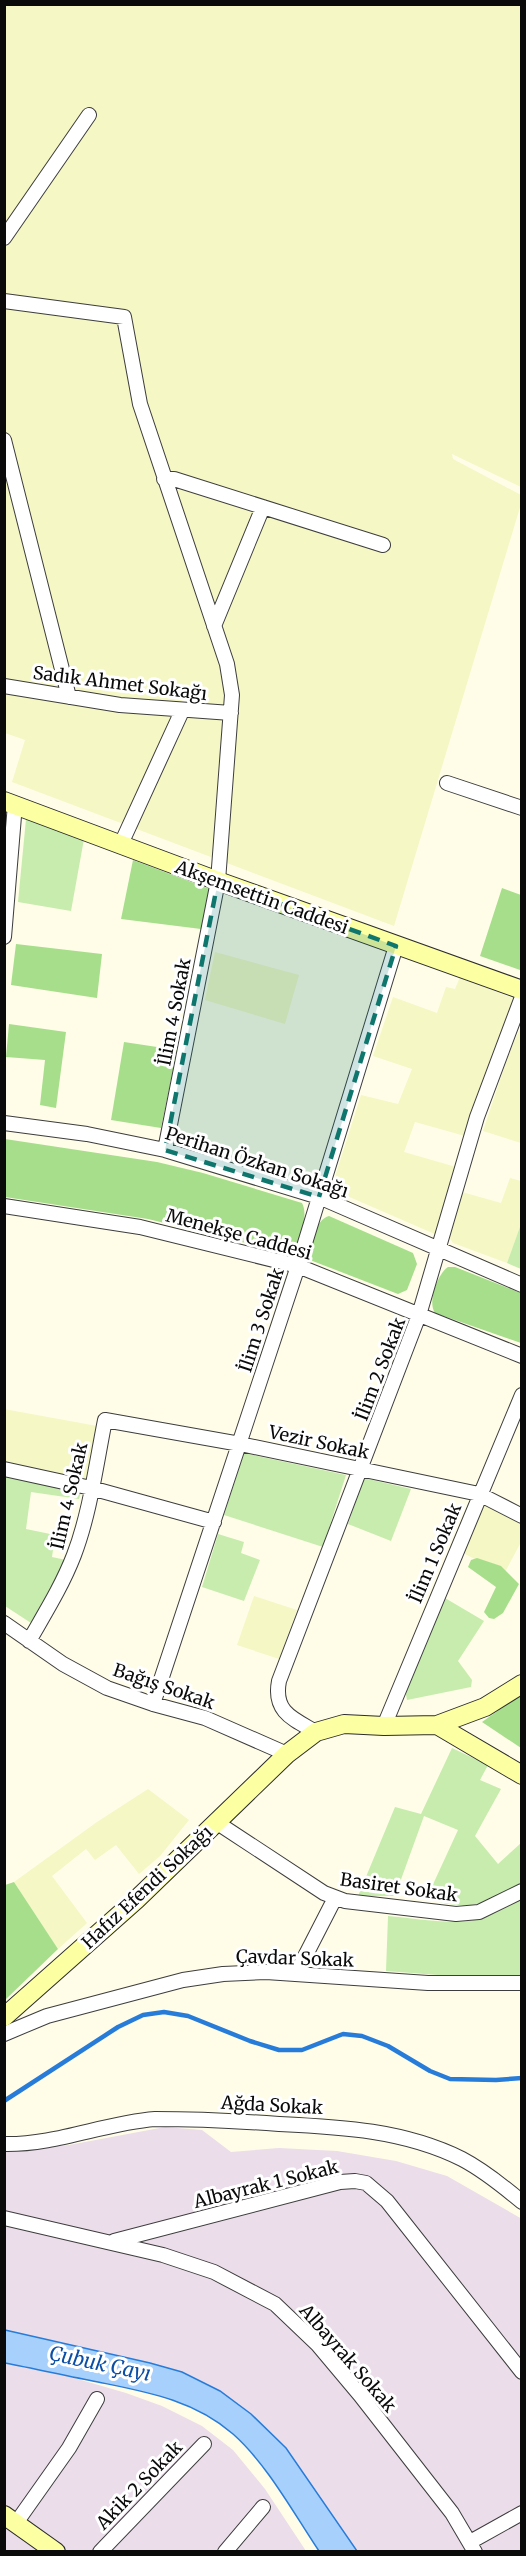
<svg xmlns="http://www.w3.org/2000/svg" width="526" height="2556" font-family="Merriweather,serif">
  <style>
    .industrial { fill: #ebddea }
    .farmland { fill: #f5f7c5 }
    .green { fill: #c7ecae }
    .forest { fill: #a7de8c }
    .water { fill: #a7d1fc; stroke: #287cd9; stroke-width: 1.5 }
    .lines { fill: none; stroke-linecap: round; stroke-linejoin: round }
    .stream { stroke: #287cd9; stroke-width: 4.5 }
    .street-casing { stroke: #3d3d3d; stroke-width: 16 }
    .secondary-casing { stroke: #2c2c2c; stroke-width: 20 }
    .street { stroke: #fff; stroke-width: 14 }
    .secondary { stroke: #fdffa3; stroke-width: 18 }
    .marked { fill: #0f766e; fill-opacity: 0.2; stroke: #0f766e; stroke-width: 4.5; stroke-dasharray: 12 8; stroke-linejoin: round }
    .labels { text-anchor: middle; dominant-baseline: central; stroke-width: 6; stroke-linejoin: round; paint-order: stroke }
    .street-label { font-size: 18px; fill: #0a0a0a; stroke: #fff }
    .water-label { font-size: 20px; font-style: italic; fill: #0b4ea5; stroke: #fff }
  </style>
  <rect width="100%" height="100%" fill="#fffde8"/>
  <path class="industrial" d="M 165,2127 L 202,2130 L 231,2152 L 279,2148 L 337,2151 L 396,2161 L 447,2176 L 522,2219 L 521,2551 L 356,2551 L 251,2414 L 220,2391 L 183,2372 L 150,2363 L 5,2330 L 4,2148 L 26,2149 L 69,2145 Z
    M 5,2363 L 64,2375 L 126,2393 L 162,2406 L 202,2426 L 233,2450 L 265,2489 L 306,2551 L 5,2552 Z"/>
  <path class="farmland" d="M 5,5 L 521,5 L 521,487 L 452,454 L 453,459 L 521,495 L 521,504 L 394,926 L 12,782 L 25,740 L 5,733 Z
    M 215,952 L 299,975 L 285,1024 L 205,1000 Z
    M 460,977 L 515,999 L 494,1049 L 465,1136 L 415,1122 L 404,1152 L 456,1167 L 437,1235 L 331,1189 L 361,1095 L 398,1104 L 412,1069 L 373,1056 L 393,997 L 437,1013 L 446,987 L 455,989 Z
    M 521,1027 L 522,1143 L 521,1143 L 483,1131 L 510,1050 Z
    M 510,1178 L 521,1181 L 521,1224 L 507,1263 L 453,1243 L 449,1237 L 462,1192 L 501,1203 Z
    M 4,1409 L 97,1426 L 87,1480 L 5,1464 Z
    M 482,1502 L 521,1523 L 521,1542 L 504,1574 L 461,1552 Z
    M 254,1596 L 297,1610 L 279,1659 L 237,1645 Z
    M 148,1789 L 189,1820 L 160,1856 L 139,1874 L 116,1845 L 95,1860 L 86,1849 L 52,1876 L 87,1923 L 58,1949 L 14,1882 L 97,1822 Z"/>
  <path class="green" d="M 26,819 L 84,839 L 71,911 L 18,902 Z
    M 521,1224 L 521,1269 L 507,1263 Z
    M 244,1453 L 346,1475 L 323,1547 L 224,1515 Z
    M 4,1473 L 82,1489 L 79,1499 L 31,1492 L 26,1529 L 55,1535 L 52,1557 L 66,1560 L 31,1623 L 5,1606 Z
    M 364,1478 L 411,1489 L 391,1541 L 348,1524 Z
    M 218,1534 L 244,1542 L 241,1553 L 260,1560 L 244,1601 L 202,1587 Z
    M 445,1598 L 484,1621 L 458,1661 L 472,1680 L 471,1687 L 407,1700 L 405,1689 Z
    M 452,1748 L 488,1765 L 480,1780 L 501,1789 L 475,1836 L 498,1864 L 521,1843 L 521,1883 C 480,1905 476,1911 429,1900 L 429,1893 L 458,1830 L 424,1816 L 395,1896 L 358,1896 L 395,1807 L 421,1814 Z
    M 521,1899 L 521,1976 L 463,1977 L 386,1971 L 388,1916 C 416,1918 451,1926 479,1919 C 494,1915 508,1906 521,1899 Z"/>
  <path class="forest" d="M 133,860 L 210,889 L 201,929 L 121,919 Z
    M 502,888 L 521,895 L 520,970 L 480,956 Z
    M 16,944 L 102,954 L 97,998 L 11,985 Z
    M 9,1024 L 66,1032 L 56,1108 L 40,1105 L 45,1060 L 6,1057 Z
    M 124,1042 L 177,1050 L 161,1128 L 111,1120 Z
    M 5,1139 L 157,1162 L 203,1173 L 302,1203 C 309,1215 300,1245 290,1254 L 148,1219 L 5,1197 Z
    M 329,1216 L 413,1253 L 417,1264 L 407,1290 L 398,1294 L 310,1260 C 307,1247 315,1220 329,1216 Z
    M 448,1267 L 455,1267 L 521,1293 L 521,1343 L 435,1313 C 427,1302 438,1273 448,1267 Z
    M 477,1558 L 501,1566 L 519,1584 L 503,1613 L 494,1619 L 489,1618 L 484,1612 L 496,1587 L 468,1567 L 471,1560 Z
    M 521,1694 L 521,1748 L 482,1722 Z
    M 14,1882 L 58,1949 L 5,2000 L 5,1885 Z"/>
  <path class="water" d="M 5,2330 L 150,2363 L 182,2372 L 220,2391 L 251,2414 L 286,2448 L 357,2551 L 319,2551 C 294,2514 267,2464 233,2434 C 194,2400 147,2392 98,2382 C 67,2376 36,2369 5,2363 Z"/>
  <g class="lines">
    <path class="stream" d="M 4,2101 L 118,2027 L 143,2015 L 164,2012 L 188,2016 L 250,2041 L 279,2050 L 302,2050 L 343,2034 L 362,2036 L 388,2046 L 430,2071 L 450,2079 L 496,2080 L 522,2078"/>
    <g class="street-casing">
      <path id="street" d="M 4,238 L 89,115
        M 4,301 L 124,317 L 140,404 L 227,664 L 232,695 L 218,881 L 165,1150
        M 4,440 L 69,697
        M 164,479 L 174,479 L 383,545
        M 214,626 L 263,507
        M 4,686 L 120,705 L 231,713
        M 447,783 L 522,808
        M 121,844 L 182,711
        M 4,937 L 15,804
        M 4,1123 L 87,1134 L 165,1150 L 319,1197 L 522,1285
        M 4,1206 L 140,1227 L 298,1266 L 522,1356
        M 4,1469 L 91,1488 L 214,1522
        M 4,1623 L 63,1664 L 107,1688 L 153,1704 L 205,1718 L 287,1754
        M 29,1641 C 45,1613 62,1586 74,1555 C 90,1513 96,1465 105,1420 L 240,1444 L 479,1494 L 522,1516
        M 153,1704 L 298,1266 L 396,946
        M 384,1726 L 522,1395
        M 316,1732 C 293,1719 273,1712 279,1681 L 419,1315 L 477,1117 L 522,997
        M 216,1822 L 324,1893 L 345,1901 L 456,1914 L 479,1912 L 522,1891
        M 296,1974 L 335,1898
        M 4,2034 L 47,2016 L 183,1980 L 223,1974 L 266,1972 L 428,1983 L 522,1983
        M 4,2144 C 56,2145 104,2123 155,2119 C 196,2119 237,2121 279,2124 C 341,2127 404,2130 462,2159 C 483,2170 503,2186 522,2202
        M 4,2218 L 163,2255 L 214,2272 L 275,2304 L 318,2345 L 360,2395 L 452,2513 L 475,2552
        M 114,2241 L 340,2182 L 355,2181 L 366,2183 L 387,2201 L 522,2372
        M 16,2523 L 69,2448 L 97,2399
        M 470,2542 L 522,2513
        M 100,2552 L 204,2444
        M 225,2552 L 263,2507"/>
    </g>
    <g class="secondary-casing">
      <path id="secondary" d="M 4,801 L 218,881 L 522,990
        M 437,1725 L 522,1775
        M 4,2017 L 136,1900 L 287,1754 L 316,1732 L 344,1724 L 384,1726 L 437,1725 L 485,1707 L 522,1684
        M 4,2515 L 56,2552"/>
    </g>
    <use href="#street" class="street"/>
    <use href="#secondary" class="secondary"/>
  </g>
  <path class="marked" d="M 218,881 L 396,946 L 319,1197 L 165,1150 Z"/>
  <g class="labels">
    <g class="street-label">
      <text transform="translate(120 683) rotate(7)">Sadık Ahmet Sokağı</text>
      <text transform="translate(262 897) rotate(20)">Akşemsettin Caddesi</text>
      <text transform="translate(174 1012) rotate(-79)">İlim 4 Sokak</text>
      <text transform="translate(257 1162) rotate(18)">Perihan Özkan Sokağı</text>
      <text transform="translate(239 1234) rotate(15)">Menekşe Caddesi</text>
      <text transform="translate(261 1320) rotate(-72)">İlim 3 Sokak</text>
      <text transform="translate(380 1369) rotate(-69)">İlim 2 Sokak</text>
      <text transform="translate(319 1442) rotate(12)">Vezir Sokak</text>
      <text transform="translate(69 1496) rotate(-77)">İlim 4 Sokak</text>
      <text transform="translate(435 1553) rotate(-67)">İlim 1 Sokak</text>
      <text transform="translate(164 1686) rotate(19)">Bağış Sokak</text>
      <text transform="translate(147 1887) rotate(-43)">Hafız Efendi Sokağı</text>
      <text transform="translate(399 1887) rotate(8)">Basiret Sokak</text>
      <text transform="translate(295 1958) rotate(2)">Çavdar Sokak</text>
      <text transform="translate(272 2105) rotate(3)">Ağda Sokak</text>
      <text transform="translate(266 2184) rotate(-14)">Albayrak 1 Sokak</text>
      <text transform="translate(348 2358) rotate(49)">Albayrak Sokak</text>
      <text transform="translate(139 2485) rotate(-46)">Akik 2 Sokak</text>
    </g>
    <g class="water-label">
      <text transform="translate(100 2363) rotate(12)">Çubuk Çayı</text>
    </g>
  </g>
  <rect width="526" height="2556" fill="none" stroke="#0a0a0a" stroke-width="12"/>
</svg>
